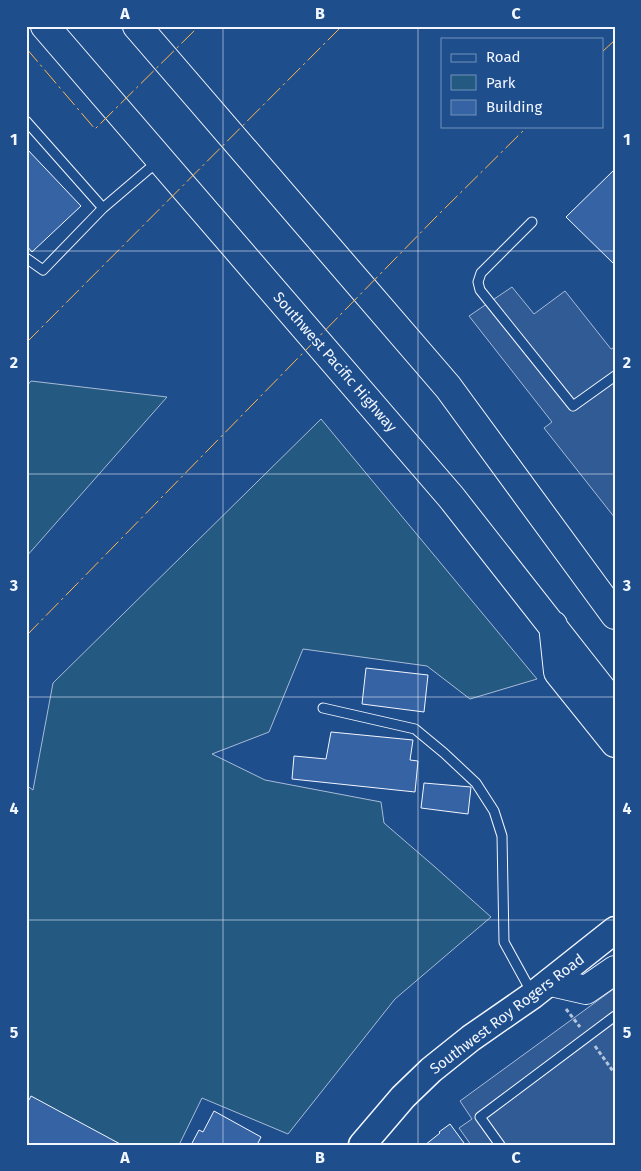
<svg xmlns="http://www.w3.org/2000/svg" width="641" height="1171" font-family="'Fira Sans',sans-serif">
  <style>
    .green { fill: #245a82; stroke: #a8bbd7 }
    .parking { fill: #305b95; stroke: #a8bbd7 }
    .building { fill: #3563a3; stroke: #f2f6ff }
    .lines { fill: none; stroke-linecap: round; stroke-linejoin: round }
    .lane-casing { stroke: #f2f6ff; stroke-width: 11 }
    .primary-casing { stroke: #f2f6ff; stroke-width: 29 }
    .highway-casing { stroke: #f2f6ff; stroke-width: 30 }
    .path { stroke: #b3c4dc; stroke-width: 3; stroke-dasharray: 4 2.5; stroke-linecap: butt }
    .lane { stroke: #1f4e8c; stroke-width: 9 }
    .primary { stroke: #1f4e8c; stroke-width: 26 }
    .highway { stroke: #1f4e8c; stroke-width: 28 }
    .power { stroke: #ffb74d; stroke-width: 1; stroke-dasharray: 18 4 2.5 4; stroke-linecap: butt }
    .grid { fill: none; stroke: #f2f6ff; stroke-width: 1; stroke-opacity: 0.55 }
    .labels { text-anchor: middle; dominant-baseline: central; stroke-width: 4; stroke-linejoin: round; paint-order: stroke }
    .street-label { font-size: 15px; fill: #f2f6ff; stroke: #1f4e8c }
    .neatline { fill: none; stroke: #f2f6ff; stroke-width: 2 }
    .grid-label { font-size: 16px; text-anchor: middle; font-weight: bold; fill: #f2f6ff }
  </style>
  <rect width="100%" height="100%" fill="#1f4e8c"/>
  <path class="green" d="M 31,381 L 167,397 L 26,557 L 26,387 Z
    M 321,419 L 537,679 L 470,699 L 427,666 L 303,649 L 269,732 L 212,754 L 265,780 L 381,802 L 384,823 L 435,867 L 491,917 L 395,999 L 288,1134 L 202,1098 L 179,1145 L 94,1145 L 26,1111 L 26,785 L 33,790 L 53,683 Z"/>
  <path class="parking" d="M 512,287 L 534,314 L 565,291 L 611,349 L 615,347 L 615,518 L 544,428 L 552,422 L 469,316 Z
    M 615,988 L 615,1145 L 471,1145 L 459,1128 L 472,1119 L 460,1101 Z"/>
  <path class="building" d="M 26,148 L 81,206 L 32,252 L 26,245 Z
    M 615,169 L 615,265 L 566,217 Z
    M 366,668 L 428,675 L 424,712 L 362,704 Z
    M 331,732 L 413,740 L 410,760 L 418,761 L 415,792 L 292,779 L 294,756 L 326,759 Z
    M 424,783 L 471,787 L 468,814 L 421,808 Z
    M 31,1096 L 122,1145 L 26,1145 L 26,1099 L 29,1100 Z
    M 214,1111 L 261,1137 L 257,1145 L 191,1145 L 199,1130 L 203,1132 Z
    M 450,1124 L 464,1143 L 462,1145 L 425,1145 L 440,1133 L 439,1132 Z"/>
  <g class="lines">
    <g class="lane-casing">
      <path id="lane" d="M 26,121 L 103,208 L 157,162
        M 532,222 L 481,273 L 478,282 L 480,290 L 573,406 L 615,376
        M 26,258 L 43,270 L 103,208
        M 323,708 L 415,729 L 444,753 L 476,783 L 494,811 L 502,836 L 504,942 L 532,993
        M 500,1145 L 480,1117 L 615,1016"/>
    </g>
    <g class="primary-casing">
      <path id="primary" d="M 362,1145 L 403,1097 L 431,1070 L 471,1038 L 533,995 L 615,930"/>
    </g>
    <g class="highway-casing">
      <path id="highway" d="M 45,26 L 451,497 L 615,706
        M 137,26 L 448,387 L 615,615
        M 553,625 L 558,672 L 615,743
        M 551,982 L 586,990 L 615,970"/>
    </g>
    <path class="path" d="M 566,1009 L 580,1027
      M 595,1046 L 615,1074"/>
    <use href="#lane" class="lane"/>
    <use href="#primary" class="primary"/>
    <use href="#highway" class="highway"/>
    <path class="power" d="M 26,48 L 95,129 L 199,26
      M 602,52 L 615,40
      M 26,343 L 342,26
      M 26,636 L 436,217 L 528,126"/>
  </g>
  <path class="grid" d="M 223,26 L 223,1145M 418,26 L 418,1145M 26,251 L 615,251M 26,474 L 615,474M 26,697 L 615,697M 26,920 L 615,920"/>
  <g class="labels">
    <g class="street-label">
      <text transform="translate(335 362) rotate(49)">Southwest Pacific Highway</text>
      <text transform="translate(507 1014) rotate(-37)">Southwest Roy Rogers Road</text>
    </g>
  </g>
  <rect width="641" height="1171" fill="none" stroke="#1f4e8c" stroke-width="55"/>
  <rect x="441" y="38" width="162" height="90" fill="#1f4e8c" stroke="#7391ba"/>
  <rect x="451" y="54" width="25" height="8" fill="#1f4e8c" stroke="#7391ba"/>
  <text x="486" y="62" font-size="15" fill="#f2f6ff">Road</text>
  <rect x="451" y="75" width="25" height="15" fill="#245a82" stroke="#7391ba"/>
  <text x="486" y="88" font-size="15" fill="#f2f6ff">Park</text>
  <rect x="451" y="100" width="25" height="15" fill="#3563a3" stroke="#7391ba"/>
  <text x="486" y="112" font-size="15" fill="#f2f6ff">Building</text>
  <rect x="28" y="28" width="586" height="1116" class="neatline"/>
  <g class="grid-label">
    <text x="125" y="19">A</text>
    <text x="320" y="19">B</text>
    <text x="516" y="19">C</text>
    <text x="14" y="145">1</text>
    <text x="627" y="145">1</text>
    <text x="14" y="368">2</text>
    <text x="627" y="368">2</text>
    <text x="14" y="591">3</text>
    <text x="627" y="591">3</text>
    <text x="14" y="814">4</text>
    <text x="627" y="814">4</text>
    <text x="14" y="1038">5</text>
    <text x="627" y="1038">5</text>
    <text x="125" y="1163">A</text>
    <text x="320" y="1163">B</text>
    <text x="516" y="1163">C</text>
  </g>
</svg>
